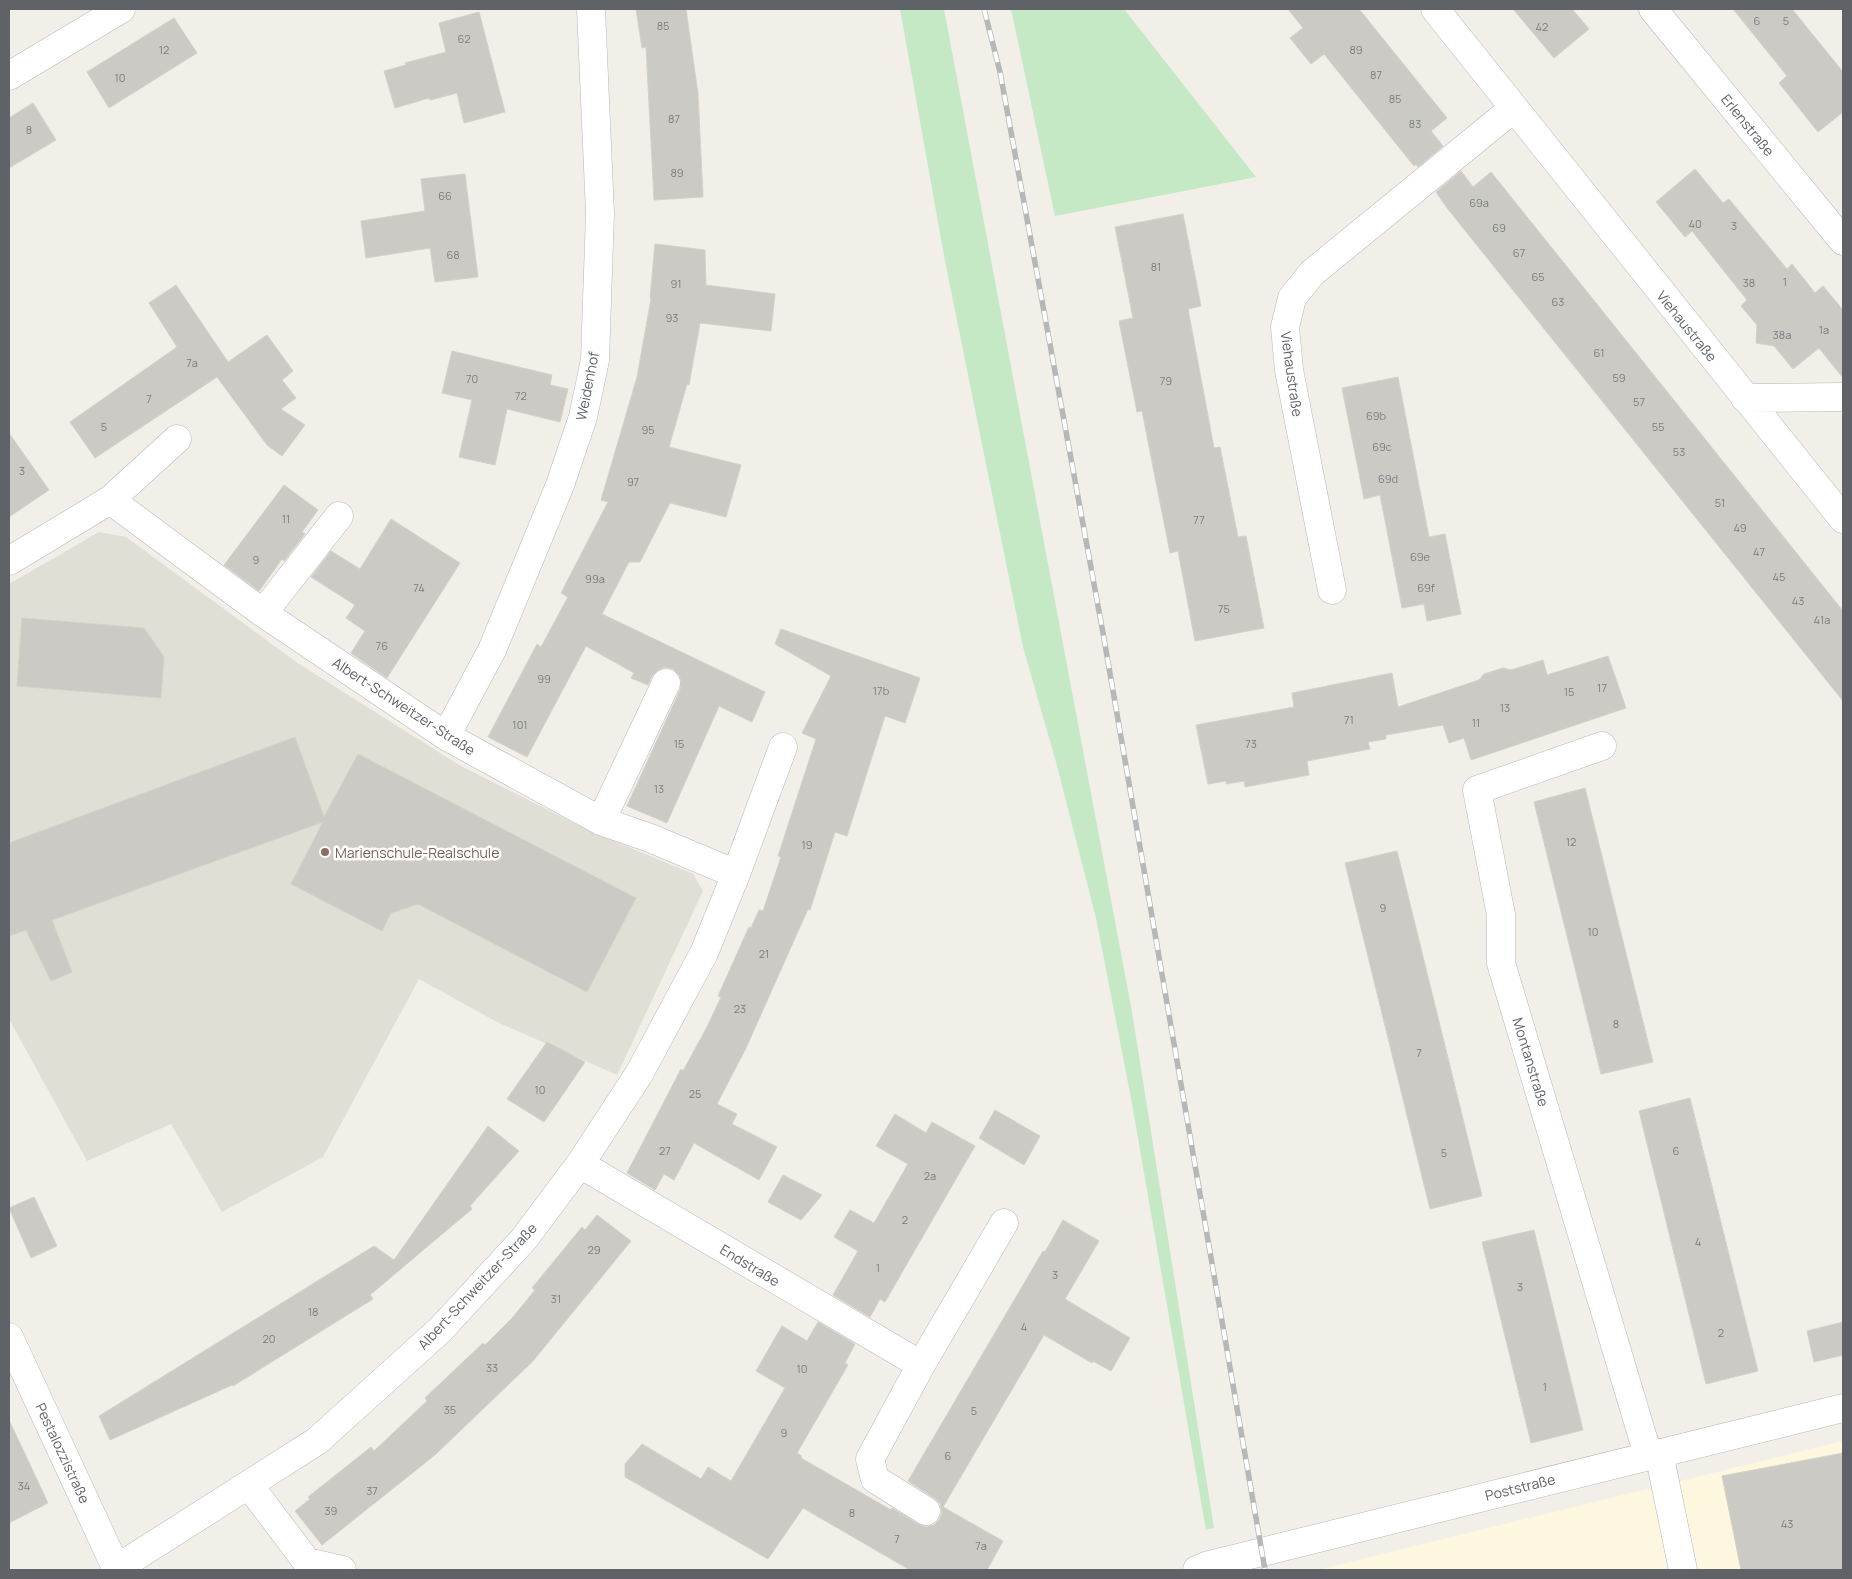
<svg xmlns="http://www.w3.org/2000/svg" width="1852" height="1579" font-family="Manrope,sans-serif">
  <style>
    .commercial { fill: #fef7e0 }
    .education { fill: #e1ded6 }
    .green { fill: #c5e8c5 }
    .building { fill: #cccac5; stroke: #d6d1c6 }
    .lines { fill: none; stroke-linecap: round; stroke-linejoin: round }
    .minor-casing { stroke: #b5b8bc; stroke-width: 29 }
    .minor { stroke: #fff; stroke-width: 28 }
    .rail-casing { stroke: #b6b7b8; stroke-width: 5.5 }
    .rail { stroke: #fff; stroke-width: 4; stroke-dasharray: 11; stroke-linecap: butt }
    .education-dot { fill: #8d6e63; stroke: #fff; stroke-width: 2 }
    .labels { text-anchor: middle; dominant-baseline: central; stroke-width: 5; stroke-linejoin: round; paint-order: stroke }
    .number-label { font-size: 11px; fill: #7a7d7f }
    .street-label { font-size: 14px; fill: #5f6368; stroke: #fff }
    .education-label { font-size: 14px; fill: #785e54; stroke: #fff; text-anchor: start }
  </style>
  <rect width="100%" height="100%" fill="#f1efe8"/>
  <path class="commercial" d="M 1843,1441 L 1843,1570 L 1317,1570 Z"/>
  <path class="education" d="M 99,532 L 126,537 L 299,664 L 459,765 L 588,830 L 693,874 L 703,891 L 617,1075 L 495,1021 L 419,979 L 323,1157 L 222,1212 L 171,1124 L 87,1161 L 9,1019 L 9,584 Z"/>
  <path class="green" d="M 900,9 L 944,9 L 1132,1012 L 1214,1528 L 1206,1530 L 1131,1098 L 1096,918 L 1056,762 L 1023,647 L 945,261 Z
    M 1011,9 L 1124,9 L 1256,177 L 1055,216 Z"/>
  <path class="building" d="M 636,9 L 686,9 L 698,94 L 703,197 L 654,200 L 646,47 L 642,48 Z
    M 1288,9 L 1359,9 L 1447,118 L 1431,131 L 1443,146 L 1418,167 L 1416,164 L 1414,166 L 1324,54 L 1311,64 L 1290,38 L 1303,28 Z
    M 1513,9 L 1572,9 L 1589,29 L 1554,58 Z
    M 1733,9 L 1792,9 L 1843,72 L 1843,112 L 1818,132 L 1779,83 L 1787,76 Z
    M 479,12 L 505,112 L 464,123 L 457,93 L 430,100 L 429,98 L 395,108 L 384,71 L 406,65 L 405,63 L 446,52 L 439,23 Z
    M 174,18 L 197,53 L 109,108 L 87,72 Z
    M 33,103 L 56,140 L 9,168 L 9,118 Z
    M 1695,169 L 1723,203 L 1729,199 L 1787,269 L 1792,264 L 1815,293 L 1823,286 L 1843,310 L 1843,378 L 1819,348 L 1793,369 L 1774,346 L 1756,343 L 1757,325 L 1741,306 L 1747,300 L 1692,231 L 1685,237 L 1656,202 Z
    M 1461,171 L 1473,187 L 1491,172 L 1843,611 L 1843,701 L 1447,208 L 1436,192 Z
    M 465,174 L 478,277 L 435,282 L 430,248 L 366,258 L 361,221 L 425,211 L 421,179 Z
    M 1183,214 L 1201,306 L 1188,309 L 1214,448 L 1220,447 L 1238,537 L 1246,536 L 1264,628 L 1195,641 L 1178,551 L 1170,553 L 1142,411 L 1137,412 L 1119,321 L 1133,318 L 1115,227 Z
    M 655,244 L 705,250 L 706,285 L 775,294 L 771,331 L 700,323 L 689,385 L 687,384 L 669,447 L 741,465 L 726,517 L 670,503 L 640,562 L 629,562 L 602,614 L 765,692 L 752,722 L 719,706 L 667,823 L 627,806 L 680,690 L 681,681 L 679,675 L 673,669 L 665,667 L 658,670 L 652,676 L 648,685 L 631,678 L 634,673 L 586,646 L 527,757 L 488,737 L 537,644 L 541,647 L 568,597 L 561,593 L 608,502 L 601,500 L 637,377 L 651,299 L 650,298 Z
    M 176,285 L 228,362 L 267,335 L 293,371 L 282,380 L 296,398 L 281,409 L 305,425 L 282,456 L 267,445 L 217,377 L 95,458 L 70,422 L 177,347 L 149,303 Z
    M 452,351 L 552,375 L 550,385 L 568,389 L 560,422 L 507,409 L 495,465 L 459,457 L 472,400 L 442,393 Z
    M 1398,377 L 1429,537 L 1445,534 L 1461,614 L 1427,621 L 1424,604 L 1402,608 L 1380,495 L 1364,499 L 1342,388 Z
    M 9,433 L 49,490 L 9,517 Z
    M 284,485 L 318,510 L 302,532 L 305,534 L 284,561 L 282,559 L 259,591 L 224,565 Z
    M 391,519 L 460,563 L 387,678 L 351,653 L 365,631 L 346,618 L 355,605 L 311,577 L 331,551 L 360,569 Z
    M 22,618 L 144,628 L 164,657 L 161,698 L 17,686 Z
    M 781,629 L 920,678 L 905,723 L 885,716 L 847,836 L 835,832 L 810,910 L 808,909 L 746,1048 L 717,1104 L 737,1114 L 732,1124 L 777,1147 L 759,1180 L 694,1143 L 674,1180 L 664,1174 L 655,1190 L 627,1173 L 681,1069 L 683,1071 L 707,1027 L 721,997 L 718,996 L 749,927 L 751,928 L 759,910 L 763,911 L 781,857 L 778,856 L 816,739 L 802,733 L 831,676 L 775,644 Z
    M 1608,656 L 1626,708 L 1471,760 L 1464,738 L 1449,743 L 1443,725 L 1386,735 L 1386,739 L 1368,742 L 1370,749 L 1307,761 L 1309,775 L 1245,787 L 1244,781 L 1226,784 L 1226,781 L 1208,784 L 1196,725 L 1294,707 L 1292,693 L 1392,673 L 1398,707 L 1479,680 L 1484,674 L 1503,668 L 1511,670 L 1543,660 L 1547,675 Z
    M 295,737 L 324,817 L 358,754 L 636,898 L 587,992 L 418,904 L 391,913 L 382,931 L 291,884 L 323,822 L 52,920 L 72,972 L 51,981 L 26,930 L 9,936 L 9,843 Z
    M 1585,788 L 1653,1062 L 1601,1074 L 1534,802 Z
    M 1397,851 L 1482,1196 L 1430,1209 L 1345,863 Z
    M 547,1042 L 585,1062 L 544,1122 L 507,1099 Z
    M 1690,1098 L 1758,1371 L 1706,1384 L 1639,1111 Z
    M 995,1110 L 1040,1136 L 1024,1165 L 979,1138 Z
    M 895,1114 L 926,1133 L 932,1122 L 975,1146 L 885,1302 L 880,1299 L 870,1317 L 833,1295 L 858,1251 L 834,1237 L 850,1210 L 874,1223 L 908,1164 L 876,1146 Z
    M 488,1126 L 519,1151 L 470,1206 L 472,1209 L 370,1295 L 373,1299 L 233,1386 L 232,1385 L 110,1440 L 99,1416 L 374,1246 L 394,1260 Z
    M 783,1175 L 822,1195 L 801,1220 L 768,1202 Z
    M 34,1197 L 57,1246 L 31,1258 L 9,1208 Z
    M 597,1215 L 631,1241 L 533,1361 L 435,1455 L 322,1545 L 295,1511 L 310,1499 L 308,1497 L 371,1447 L 374,1451 L 427,1401 L 425,1398 L 483,1343 L 485,1345 L 513,1317 L 535,1290 L 532,1288 L 582,1227 L 585,1230 Z
    M 1063,1220 L 1099,1241 L 1065,1299 L 1130,1338 L 1111,1371 L 1093,1361 L 1092,1363 L 1044,1335 L 943,1507 L 1003,1541 L 987,1570 L 910,1570 L 803,1508 L 768,1559 L 625,1477 L 625,1464 L 642,1444 L 701,1479 L 708,1467 L 731,1481 L 785,1388 L 756,1371 L 782,1326 L 807,1341 L 818,1322 L 855,1344 L 845,1363 L 848,1365 L 797,1453 L 802,1456 L 801,1458 L 891,1510 L 892,1508 L 918,1524 L 926,1527 L 934,1525 L 939,1520 L 942,1512 L 940,1503 L 934,1498 L 908,1481 L 1043,1251 L 1045,1252 Z
    M 1534,1230 L 1583,1430 L 1531,1443 L 1482,1242 Z
    M 1843,1322 L 1843,1355 L 1814,1362 L 1807,1331 Z
    M 9,1420 L 48,1503 L 9,1523 Z
    M 1843,1453 L 1843,1570 L 1741,1570 L 1722,1476 Z"/>
  <g class="lines">
    <g class="minor-casing">
      <path id="minor" d="M 1435,9 L 1843,519
        M 1653,9 L 1843,241
        M 9,76 L 121,9
        M 1745,398 L 1843,397
        M 110,500 L 263,613 L 446,736 L 601,821 L 650,838 L 736,874
        M 9,561 L 110,500 L 177,439
        M 1332,590 L 1289,370 L 1285,327 L 1292,298 L 1312,273 L 1514,108
        M 263,613 L 339,516
        M 446,736 L 492,650 L 560,485 L 583,417 L 595,360 L 600,213 L 591,9
        M 1602,746 L 1477,790 L 1501,915 L 1501,963 L 1648,1455
        M 601,821 L 666,683
        M 580,1164 L 921,1365
        M 9,1337 L 117,1570
        M 1659,1453 L 1683,1570
        M 249,1485 L 307,1562 L 342,1570
        M 926,1511 L 875,1479 L 870,1459 L 921,1365 L 1004,1223
        M 116,1569 L 317,1441 L 440,1330 L 524,1239 L 580,1164 L 639,1074 L 704,953 L 736,874 L 783,747
        M 1197,1570 L 1209,1565 L 1262,1552 L 1843,1408"/>
    </g>
    <use href="#minor" class="minor"/>
    <g class="rail-casing">
      <path id="rail" d="M 984,9 L 1000,72 L 1103,633 L 1265,1570"/>
    </g>
    <use href="#rail" class="rail"/>
  </g>
  <circle class="education-dot" cx="325" cy="852" r="5"/>
  <g class="labels">
    <g class="number-label">
      <text x="1757" y="20">6</text>
      <text x="1786" y="20">5</text>
      <text x="663" y="25">85</text>
      <text x="1542" y="26">42</text>
      <text x="464" y="38">62</text>
      <text x="164" y="49">12</text>
      <text x="1356" y="49">89</text>
      <text x="1376" y="74">87</text>
      <text x="120" y="77">10</text>
      <text x="1395" y="98">85</text>
      <text x="674" y="118">87</text>
      <text x="1415" y="123">83</text>
      <text x="29" y="129">8</text>
      <text x="677" y="172">89</text>
      <text x="445" y="195">66</text>
      <text x="1479" y="202">69a</text>
      <text x="1695" y="223">40</text>
      <text x="1734" y="225">3</text>
      <text x="1499" y="227">69</text>
      <text x="1519" y="252">67</text>
      <text x="453" y="254">68</text>
      <text x="1156" y="266">81</text>
      <text x="1538" y="276">65</text>
      <text x="1785" y="281">1</text>
      <text x="1749" y="282">38</text>
      <text x="676" y="283">91</text>
      <text x="1558" y="301">63</text>
      <text x="672" y="317">93</text>
      <text x="1824" y="329">1a</text>
      <text x="1782" y="334">38a</text>
      <text x="1599" y="352">61</text>
      <text x="192" y="362">7a</text>
      <text x="1619" y="377">59</text>
      <text x="472" y="378">70</text>
      <text x="1166" y="380">79</text>
      <text x="521" y="395">72</text>
      <text x="149" y="398">7</text>
      <text x="1639" y="401">57</text>
      <text x="1376" y="415">69b</text>
      <text x="104" y="426">5</text>
      <text x="1658" y="426">55</text>
      <text x="648" y="429">95</text>
      <text x="1382" y="446">69c</text>
      <text x="1679" y="451">53</text>
      <text x="22" y="470">3</text>
      <text x="1388" y="478">69d</text>
      <text x="633" y="481">97</text>
      <text x="1720" y="502">51</text>
      <text x="286" y="518">11</text>
      <text x="1199" y="519">77</text>
      <text x="1740" y="527">49</text>
      <text x="1759" y="551">47</text>
      <text x="1420" y="556">69e</text>
      <text x="256" y="559">9</text>
      <text x="1779" y="576">45</text>
      <text x="595" y="578">99a</text>
      <text x="419" y="587">74</text>
      <text x="1426" y="587">69f</text>
      <text x="1798" y="600">43</text>
      <text x="1224" y="608">75</text>
      <text x="1822" y="619">41a</text>
      <text x="382" y="645">76</text>
      <text x="544" y="678">99</text>
      <text x="1602" y="687">17</text>
      <text x="881" y="690">17b</text>
      <text x="1569" y="691">15</text>
      <text x="1505" y="707">13</text>
      <text x="1349" y="719">71</text>
      <text x="1476" y="722">11</text>
      <text x="520" y="724">101</text>
      <text x="679" y="743">15</text>
      <text x="1251" y="743">73</text>
      <text x="659" y="788">13</text>
      <text x="1571" y="841">12</text>
      <text x="807" y="844">19</text>
      <text x="1383" y="907">9</text>
      <text x="1593" y="931">10</text>
      <text x="764" y="953">21</text>
      <text x="740" y="1008">23</text>
      <text x="1616" y="1023">8</text>
      <text x="1419" y="1052">7</text>
      <text x="540" y="1089">10</text>
      <text x="695" y="1093">25</text>
      <text x="665" y="1150">27</text>
      <text x="1676" y="1150">6</text>
      <text x="1444" y="1152">5</text>
      <text x="930" y="1175">2a</text>
      <text x="905" y="1219">2</text>
      <text x="1698" y="1241">4</text>
      <text x="594" y="1249">29</text>
      <text x="878" y="1267">1</text>
      <text x="1055" y="1274">3</text>
      <text x="1520" y="1286">3</text>
      <text x="556" y="1298">31</text>
      <text x="313" y="1311">18</text>
      <text x="1024" y="1326">4</text>
      <text x="1721" y="1332">2</text>
      <text x="269" y="1338">20</text>
      <text x="492" y="1367">33</text>
      <text x="802" y="1368">10</text>
      <text x="1545" y="1386">1</text>
      <text x="450" y="1409">35</text>
      <text x="974" y="1410">5</text>
      <text x="784" y="1432">9</text>
      <text x="948" y="1455">6</text>
      <text x="24" y="1485">34</text>
      <text x="372" y="1490">37</text>
      <text x="331" y="1510">39</text>
      <text x="852" y="1512">8</text>
      <text x="1787" y="1523">43</text>
      <text x="897" y="1538">7</text>
      <text x="981" y="1545">7a</text>
    </g>
    <g class="street-label">
      <text transform="translate(1748 125) rotate(51)">Erlenstraße</text>
      <text transform="translate(1687 326) rotate(51)">Viehaustraße</text>
      <text transform="translate(1292 374) rotate(82)">Viehaustraße</text>
      <text transform="translate(587 386) rotate(-79)">Weidenhof</text>
      <text transform="translate(404 706) rotate(33)">Albert-Schweitzer-Straße</text>
      <text transform="translate(1531 1062) rotate(73)">Montanstraße</text>
      <text transform="translate(750 1265) rotate(31)">Endstraße</text>
      <text transform="translate(477 1286) rotate(-47)">Albert-Schweitzer-Straße</text>
      <text transform="translate(63 1453) rotate(65)">Pestalozzistraße</text>
      <text transform="translate(1520 1487) rotate(-14)">Poststraße</text>
    </g>
    <g class="education-label">
      <text x="335" y="852">Marienschule-Realschule</text>
    </g>
  </g>
  <rect width="1852" height="1579" fill="none" stroke="#5f6368" stroke-width="20"/>
</svg>
